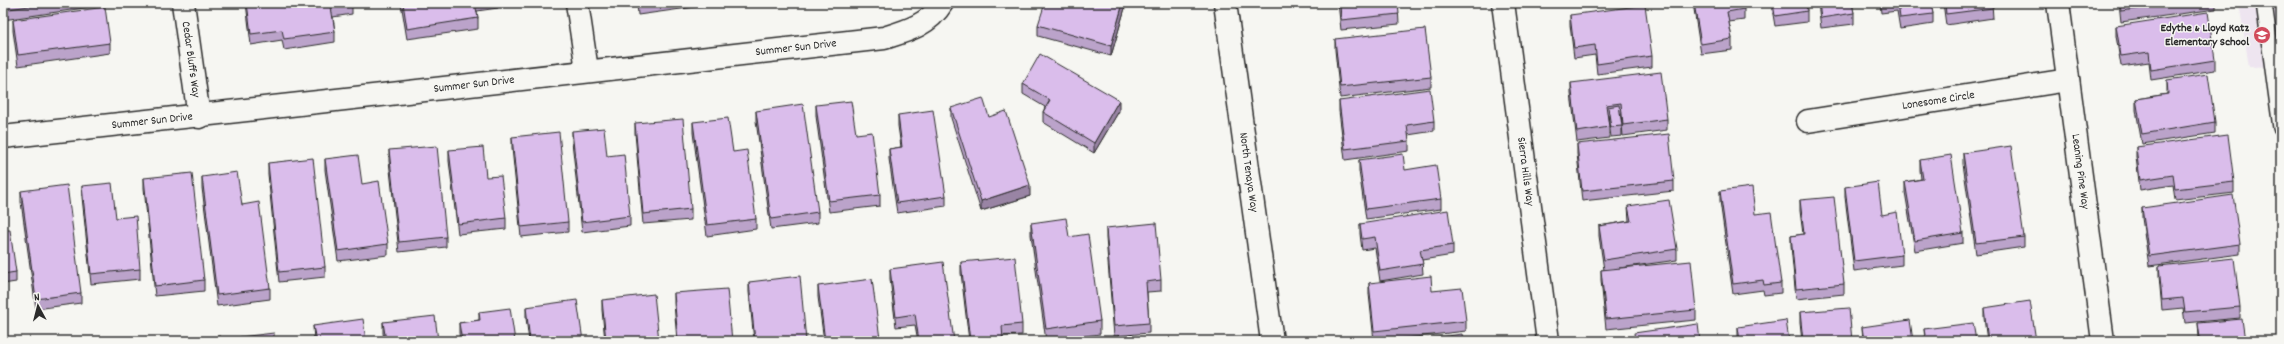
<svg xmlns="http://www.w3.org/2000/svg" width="2284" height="344" font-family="Dekko,sans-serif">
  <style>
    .built { fill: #eee5f0 }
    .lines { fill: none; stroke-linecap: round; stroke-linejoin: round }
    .service-casing { stroke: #2b2b2b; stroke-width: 18 }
    .minor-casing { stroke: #2b2b2b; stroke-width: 25 }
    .secondary-casing { stroke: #2b2b2b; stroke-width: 25 }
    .service { stroke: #f6f6f2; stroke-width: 15 }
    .minor { stroke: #f6f6f2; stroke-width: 22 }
    .secondary { stroke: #f6f6f2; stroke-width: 22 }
    .wall { fill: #bba3ca; stroke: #2b2b2b }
    .shaded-wall { fill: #9984a4; stroke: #2b2b2b }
    .building { fill: #dabdeb; stroke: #2b2b2b }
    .labels { text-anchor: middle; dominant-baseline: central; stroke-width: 3; stroke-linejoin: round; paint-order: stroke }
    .poi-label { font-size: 12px; font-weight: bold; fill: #2b2b2b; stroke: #f6f6f2; text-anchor: end }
    .street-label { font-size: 12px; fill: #2b2b2b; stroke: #f6f6f2 }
  </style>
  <rect width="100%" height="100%" fill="#f6f6f2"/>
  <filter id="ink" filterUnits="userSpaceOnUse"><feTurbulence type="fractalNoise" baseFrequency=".025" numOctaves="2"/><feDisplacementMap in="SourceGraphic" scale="8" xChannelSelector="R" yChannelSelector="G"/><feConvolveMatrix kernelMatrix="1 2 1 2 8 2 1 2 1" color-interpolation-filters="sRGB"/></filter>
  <g filter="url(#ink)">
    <path class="built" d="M 2239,3 L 2281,3 L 2281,66 L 2249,67 Z"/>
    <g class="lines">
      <g class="service-casing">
        <path id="service" d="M 2264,3 L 2281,128"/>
      </g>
      <g class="minor-casing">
        <g id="minor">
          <path id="s1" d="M 183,3 L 199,117"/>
          <path d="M 577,3 L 587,70"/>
          <path id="s2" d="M 1503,3 L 1548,341"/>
          <path id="s3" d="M 2058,3 L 2103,341"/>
          <path id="s4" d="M 1808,121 L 2068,80"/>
          <path id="s5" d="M 3,137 C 297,106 590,70 884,38 C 907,31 929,25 942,3"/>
        </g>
      </g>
      <g class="secondary-casing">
        <g id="secondary">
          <path id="s6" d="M 1225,3 L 1272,341"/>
        </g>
      </g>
      <use href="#service" class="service"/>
      <use href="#minor" class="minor"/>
      <use href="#secondary" class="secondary"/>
    </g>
    <path class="wall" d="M 3,3 L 104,3 L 104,5 L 3,20 Z
      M 246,3 L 352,3 L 352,14 L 333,17 L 335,32 L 335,42 L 284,50 L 282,40 L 251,45 Z
      M 401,3 L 498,3 L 498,8 L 477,11 L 478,18 L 478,29 L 407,39 Z
      M 637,3 L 724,3 L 638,15 Z
      M 1125,3 L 1125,8 L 1111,56 L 1038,36 L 1038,25 Z
      M 1338,3 L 1417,3 L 1417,4 L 1398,6 L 1399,24 L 1341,30 Z
      M 1590,3 L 1620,3 L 1591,7 Z
      M 1693,3 L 1744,3 L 1744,20 L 1729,22 L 1732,39 L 1732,50 L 1701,54 Z
      M 1771,3 L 1806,3 L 1807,11 L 1807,22 L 1775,26 Z
      M 1818,3 L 1852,3 L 1854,13 L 1854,24 L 1821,28 Z
      M 1880,3 L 1931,3 L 1933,14 L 1933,24 L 1900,29 L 1897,11 L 1881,13 Z
      M 1943,3 L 1992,3 L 1993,18 L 1946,25 Z
      M 2119,3 L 2216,3 L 2216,9 L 2121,22 Z
      M 1570,15 L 1652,56 L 1652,67 L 1597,74 L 1595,55 L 1574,58 L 1570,25 Z
      M 13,20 L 110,43 L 110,53 L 18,66 L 13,31 Z
      M 2116,26 L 2215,60 L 2215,70 L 2151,80 L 2149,62 L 2121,66 L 2116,36 Z
      M 1335,39 L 1431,77 L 1431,87 L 1340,98 L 1335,50 Z
      M 2167,80 L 2215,122 L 2215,133 L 2142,144 L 2136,110 L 2136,99 L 2167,94 Z
      M 1571,83 L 1667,119 L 1667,130 L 1623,136 L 1621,113 L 1620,114 L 1622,126 L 1622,136 L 1611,137 L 1608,115 L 1607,115 L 1609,127 L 1609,138 L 1577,142 L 1571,94 Z
      M 1023,84 L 1119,111 L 1094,153 L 1043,122 L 1043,112 L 1045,107 L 1023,94 Z
      M 1339,101 L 1434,121 L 1434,131 L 1408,135 L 1409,141 L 1409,151 L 1345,160 L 1339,111 Z
      M 816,105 L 856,134 L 880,195 L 880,206 L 829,212 L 816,116 Z
      M 951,108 L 989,117 L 1030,196 L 981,211 L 951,118 Z
      M 756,111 L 818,212 L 818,223 L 771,229 L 756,121 Z
      M 898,115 L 946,196 L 946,206 L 897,213 L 889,159 L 889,149 L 901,147 L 898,126 Z
      M 693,122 L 733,152 L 756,219 L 756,229 L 707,236 L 693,133 Z
      M 635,123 L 691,209 L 691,220 L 643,224 L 635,133 Z
      M 572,131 L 607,156 L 630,216 L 630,226 L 582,232 L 572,142 Z
      M 512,137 L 568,222 L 568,232 L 521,237 L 512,148 Z
      M 1577,144 L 1674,181 L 1674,191 L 1582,201 L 1577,154 Z
      M 2136,147 L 2234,182 L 2234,193 L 2175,200 L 2173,185 L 2140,190 L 2136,157 Z
      M 389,150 L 446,237 L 446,247 L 399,252 L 389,161 Z
      M 449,150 L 486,177 L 506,218 L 506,229 L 458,234 L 449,161 Z
      M 1963,153 L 2024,237 L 2024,247 L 1976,254 L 1963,164 Z
      M 325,159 L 362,184 L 388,244 L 388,255 L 338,261 L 325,170 Z
      M 1359,160 L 1405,170 L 1441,199 L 1441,209 L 1366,219 L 1359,171 Z
      M 1920,160 L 1963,233 L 1963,243 L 1915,251 L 1905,192 L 1905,182 L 1921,179 L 1920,170 Z
      M 268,163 L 325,267 L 325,277 L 279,282 L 268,174 Z
      M 202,177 L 242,205 L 270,288 L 270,299 L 217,306 L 202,188 Z
      M 144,178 L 204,280 L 204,291 L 155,296 L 144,188 Z
      M 82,186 L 116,218 L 140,269 L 140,279 L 91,284 L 82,197 Z
      M 1845,187 L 1882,215 L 1902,255 L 1902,265 L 1854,271 L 1845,197 Z
      M 21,191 L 81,293 L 81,303 L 36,309 L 21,202 Z
      M 1720,191 L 1755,214 L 1781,283 L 1781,293 L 1764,295 L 1763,290 L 1733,294 L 1720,201 Z
      M 1800,200 L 1844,284 L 1844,294 L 1796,299 L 1791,246 L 1791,236 L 1803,234 L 1800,211 Z
      M 1628,206 L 1677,249 L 1677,260 L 1619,268 L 1696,310 L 1696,320 L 1606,329 L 1601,280 L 1601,270 L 1604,270 L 1599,236 L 1599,226 L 1629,221 Z
      M 2142,208 L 2240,244 L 2240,254 L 2149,266 L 2142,218 Z
      M 1031,223 L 1069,237 L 1100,321 L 1100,334 L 1046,341 L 1031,235 Z
      M 1360,224 L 1453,245 L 1453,255 L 1422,260 L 1423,274 L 1380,281 L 1375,248 L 1362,250 L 1360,234 Z
      M 1106,228 L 1161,280 L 1161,291 L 1147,292 L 1149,323 L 1149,333 L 1114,336 L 1106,238 Z
      M 3,230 L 16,272 L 16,282 L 3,284 Z
      M 961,262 L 1022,324 L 1022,335 L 1003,336 L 1003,341 L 969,341 L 961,273 Z
      M 2159,266 L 2240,307 L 2240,318 L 2185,323 L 2183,308 L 2162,310 L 2159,276 Z
      M 890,269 L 954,341 L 918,341 L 915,325 L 896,327 L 890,279 Z
      M 749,282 L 806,341 L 754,341 L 749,292 Z
      M 1369,283 L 1432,291 L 1466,321 L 1466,331 L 1381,341 L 1374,341 L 1369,294 Z
      M 818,286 L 880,339 L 880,341 L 824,341 L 818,297 Z
      M 674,293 L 732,341 L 677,341 L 674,303 Z
      M 602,300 L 659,341 L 605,341 L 602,310 Z
      M 526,307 L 583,341 L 529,341 L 526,318 Z
      M 1984,308 L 2036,341 L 1987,341 L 1984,318 Z
      M 479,312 L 515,341 L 460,341 L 459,333 L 459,323 L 479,320 Z
      M 1800,312 L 1852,341 L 1802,341 L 1800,323 Z
      M 383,322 L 438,341 L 384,341 L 383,333 Z
      M 2198,323 L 2245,341 L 2199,338 Z
      M 313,326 L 366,341 L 314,341 Z
      M 1738,327 L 1789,341 L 1738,341 Z
      M 1862,327 L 1913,341 L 1863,341 Z
      M 1924,329 L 1976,341 L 1925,341 Z"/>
    <path class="shaded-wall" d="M 1123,3 L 1125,3 L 1125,8 L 1111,56 L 1111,46 Z
      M 1119,100 L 1119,111 L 1094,153 L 1094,143 Z
      M 1030,185 L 1030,196 L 981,211 L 981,201 Z"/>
    <path class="building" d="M 3,3 L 48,3 L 3,10 Z
      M 247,3 L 352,3 L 352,4 L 331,7 L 335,32 L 284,39 L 282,30 L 251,34 Z
      M 403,3 L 475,3 L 478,18 L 407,29 Z
      M 638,3 L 647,3 L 638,4 Z
      M 1045,3 L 1123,3 L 1111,46 L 1038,25 Z
      M 1340,3 L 1398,3 L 1399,14 L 1341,20 Z
      M 1694,3 L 1744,3 L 1744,9 L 1727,12 L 1732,39 L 1701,44 Z
      M 1773,3 L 1806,3 L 1807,11 L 1775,16 Z
      M 1819,3 L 1852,3 L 1854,13 L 1821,18 Z
      M 1898,3 L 1931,3 L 1933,14 L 1900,18 Z
      M 1945,3 L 1992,3 L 1993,8 L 1946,14 Z
      M 2120,3 L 2181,3 L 2121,11 Z
      M 1645,5 L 1652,56 L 1597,64 L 1595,45 L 1574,48 L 1570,15 Z
      M 105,7 L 110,43 L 18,55 L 13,20 Z
      M 2208,12 L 2215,60 L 2151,70 L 2149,52 L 2121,56 L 2116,26 Z
      M 1425,29 L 1431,77 L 1340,87 L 1335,39 Z
      M 1040,54 L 1119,100 L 1094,143 L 1043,112 L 1050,100 L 1023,84 Z
      M 1661,72 L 1667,119 L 1623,125 L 1621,103 L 1606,105 L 1609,127 L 1577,132 L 1571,83 Z
      M 2208,74 L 2215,122 L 2142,134 L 2136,99 L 2168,94 L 2167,80 Z
      M 1430,89 L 1434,121 L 1407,125 L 1409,141 L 1345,149 L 1339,101 Z
      M 983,98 L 989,117 L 1006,111 L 1030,185 L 981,201 L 951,108 Z
      M 851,101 L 856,134 L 872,132 L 880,195 L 829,201 L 816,105 Z
      M 803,104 L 818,212 L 771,219 L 756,111 Z
      M 1619,105 L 1622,126 L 1611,127 L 1608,107 Z
      M 933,110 L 946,196 L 897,203 L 889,149 L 902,147 L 898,115 Z
      M 728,118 L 733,152 L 747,150 L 756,219 L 707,225 L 693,122 Z
      M 683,119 L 691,209 L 643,214 L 635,123 Z
      M 604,128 L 607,156 L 624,154 L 630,216 L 582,222 L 572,131 Z
      M 559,132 L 568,222 L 521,227 L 512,137 Z
      M 1669,134 L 1674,181 L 1582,191 L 1577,144 Z
      M 2228,135 L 2234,182 L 2175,189 L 2173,175 L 2140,180 L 2136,147 Z
      M 437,146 L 446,237 L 399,242 L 389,150 Z
      M 2011,146 L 2024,237 L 1976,243 L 1963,153 Z
      M 483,147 L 486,177 L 501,176 L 506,218 L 458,224 L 449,150 Z
      M 1403,154 L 1405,170 L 1436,165 L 1441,199 L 1366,209 L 1359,160 Z
      M 358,155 L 362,184 L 379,181 L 388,244 L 338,251 L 325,159 Z
      M 1951,155 L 1963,233 L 1915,241 L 1905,182 L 1923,179 L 1920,160 Z
      M 313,158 L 325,267 L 279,272 L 268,163 Z
      M 237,172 L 242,205 L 259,202 L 270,288 L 217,295 L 202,177 Z
      M 192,173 L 204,280 L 155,286 L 144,178 Z
      M 1878,182 L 1882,215 L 1897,212 L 1902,255 L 1854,261 L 1845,187 Z
      M 112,183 L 116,218 L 136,216 L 140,269 L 91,274 L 82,186 Z
      M 67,185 L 81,293 L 36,299 L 21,191 Z
      M 1752,187 L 1755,214 L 1771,212 L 1781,283 L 1764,285 L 1763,280 L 1733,284 L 1720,191 Z
      M 2233,195 L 2240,244 L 2149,256 L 2142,208 Z
      M 1834,197 L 1844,284 L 1796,289 L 1791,236 L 1804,234 L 1800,200 Z
      M 1669,200 L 1677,249 L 1604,260 L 1599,226 L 1631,221 L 1628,206 Z
      M 1448,210 L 1453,245 L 1420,250 L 1423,264 L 1380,271 L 1375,237 L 1362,239 L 1360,224 Z
      M 1066,218 L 1069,237 L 1088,234 L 1100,321 L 1046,329 L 1031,223 Z
      M 1156,223 L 1161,280 L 1146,282 L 1149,323 L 1114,326 L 1106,228 Z
      M 3,230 L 10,230 L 16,272 L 3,274 Z
      M 1015,257 L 1022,324 L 1002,326 L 1003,340 L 989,341 L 970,341 L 961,262 Z
      M 2234,258 L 2240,307 L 2185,312 L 2183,298 L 2162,300 L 2159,266 Z
      M 1691,261 L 1696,310 L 1606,319 L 1601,270 Z
      M 943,262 L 954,341 L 919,341 L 915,314 L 896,317 L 890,269 Z
      M 800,276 L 806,341 L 755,341 L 749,282 Z
      M 1431,276 L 1432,291 L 1462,288 L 1466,321 L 1374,331 L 1369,283 Z
      M 872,279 L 880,339 L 865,341 L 825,341 L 818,286 Z
      M 727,289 L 732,341 L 678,341 L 674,293 Z
      M 654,294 L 659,341 L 606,341 L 602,300 Z
      M 577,300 L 583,341 L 530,341 L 526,307 Z
      M 2030,301 L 2036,341 L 1988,341 L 1984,308 Z
      M 510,308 L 515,341 L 462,341 L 459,323 L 480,320 L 479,312 Z
      M 1849,308 L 1852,341 L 1803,341 L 1800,312 Z
      M 435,316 L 438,341 L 386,341 L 383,322 Z
      M 363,319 L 366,341 L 316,341 L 313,326 Z
      M 2242,319 L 2245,341 L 2175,341 L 2200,338 L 2198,323 Z
      M 1786,320 L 1789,341 L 1740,341 L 1738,327 Z
      M 1910,320 L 1913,341 L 1864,341 L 1862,327 Z
      M 1973,323 L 1976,341 L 1926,341 L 1924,329 Z
      M 1698,324 L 1700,341 L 1635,341 L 1634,333 Z
      M 274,333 L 274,341 L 240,341 L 240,337 Z
      M 1462,334 L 1463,341 L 1413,341 Z
      M 220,336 L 221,341 L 184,341 Z"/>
  </g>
  <defs>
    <g id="school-disc" transform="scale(0.9)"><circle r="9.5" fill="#d1495b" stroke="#f6f6f2"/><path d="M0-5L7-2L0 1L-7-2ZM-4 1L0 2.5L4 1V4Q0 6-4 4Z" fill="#fff"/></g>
  </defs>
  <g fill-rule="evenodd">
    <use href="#school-disc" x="2262" y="35"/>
  </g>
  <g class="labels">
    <g class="poi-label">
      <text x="2249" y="28">Edythe &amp; Lloyd Katz<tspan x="2249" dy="14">Elementary School</tspan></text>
    </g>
    <g class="street-label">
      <text stroke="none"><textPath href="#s5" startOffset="798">Summer Sun Drive</textPath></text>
      <text stroke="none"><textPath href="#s1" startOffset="57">Cedar Bluffs Way</textPath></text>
      <text stroke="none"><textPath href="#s5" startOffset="474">Summer Sun Drive</textPath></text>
      <text stroke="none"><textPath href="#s4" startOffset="132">Lonesome Circle</textPath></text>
      <text stroke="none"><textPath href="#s5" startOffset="150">Summer Sun Drive</textPath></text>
      <text stroke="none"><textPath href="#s6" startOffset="171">North Tenaya Way</textPath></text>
      <text stroke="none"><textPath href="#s2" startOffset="170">Sierra Hills Way</textPath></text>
      <text stroke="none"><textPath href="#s3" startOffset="170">Leaning Pine Way</textPath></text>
    </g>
  </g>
  <rect width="2284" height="344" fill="none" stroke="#f6f6f2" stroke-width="16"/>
  <rect x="8" y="8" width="2268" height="328" fill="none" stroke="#2b2b2b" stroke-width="1.5" filter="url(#ink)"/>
  <g transform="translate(38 306) rotate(353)" stroke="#f6f6f2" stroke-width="3" paint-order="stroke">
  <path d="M0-3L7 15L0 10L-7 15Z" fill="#2b2b2b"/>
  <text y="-6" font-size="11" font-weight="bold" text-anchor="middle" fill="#2b2b2b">N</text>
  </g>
</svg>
